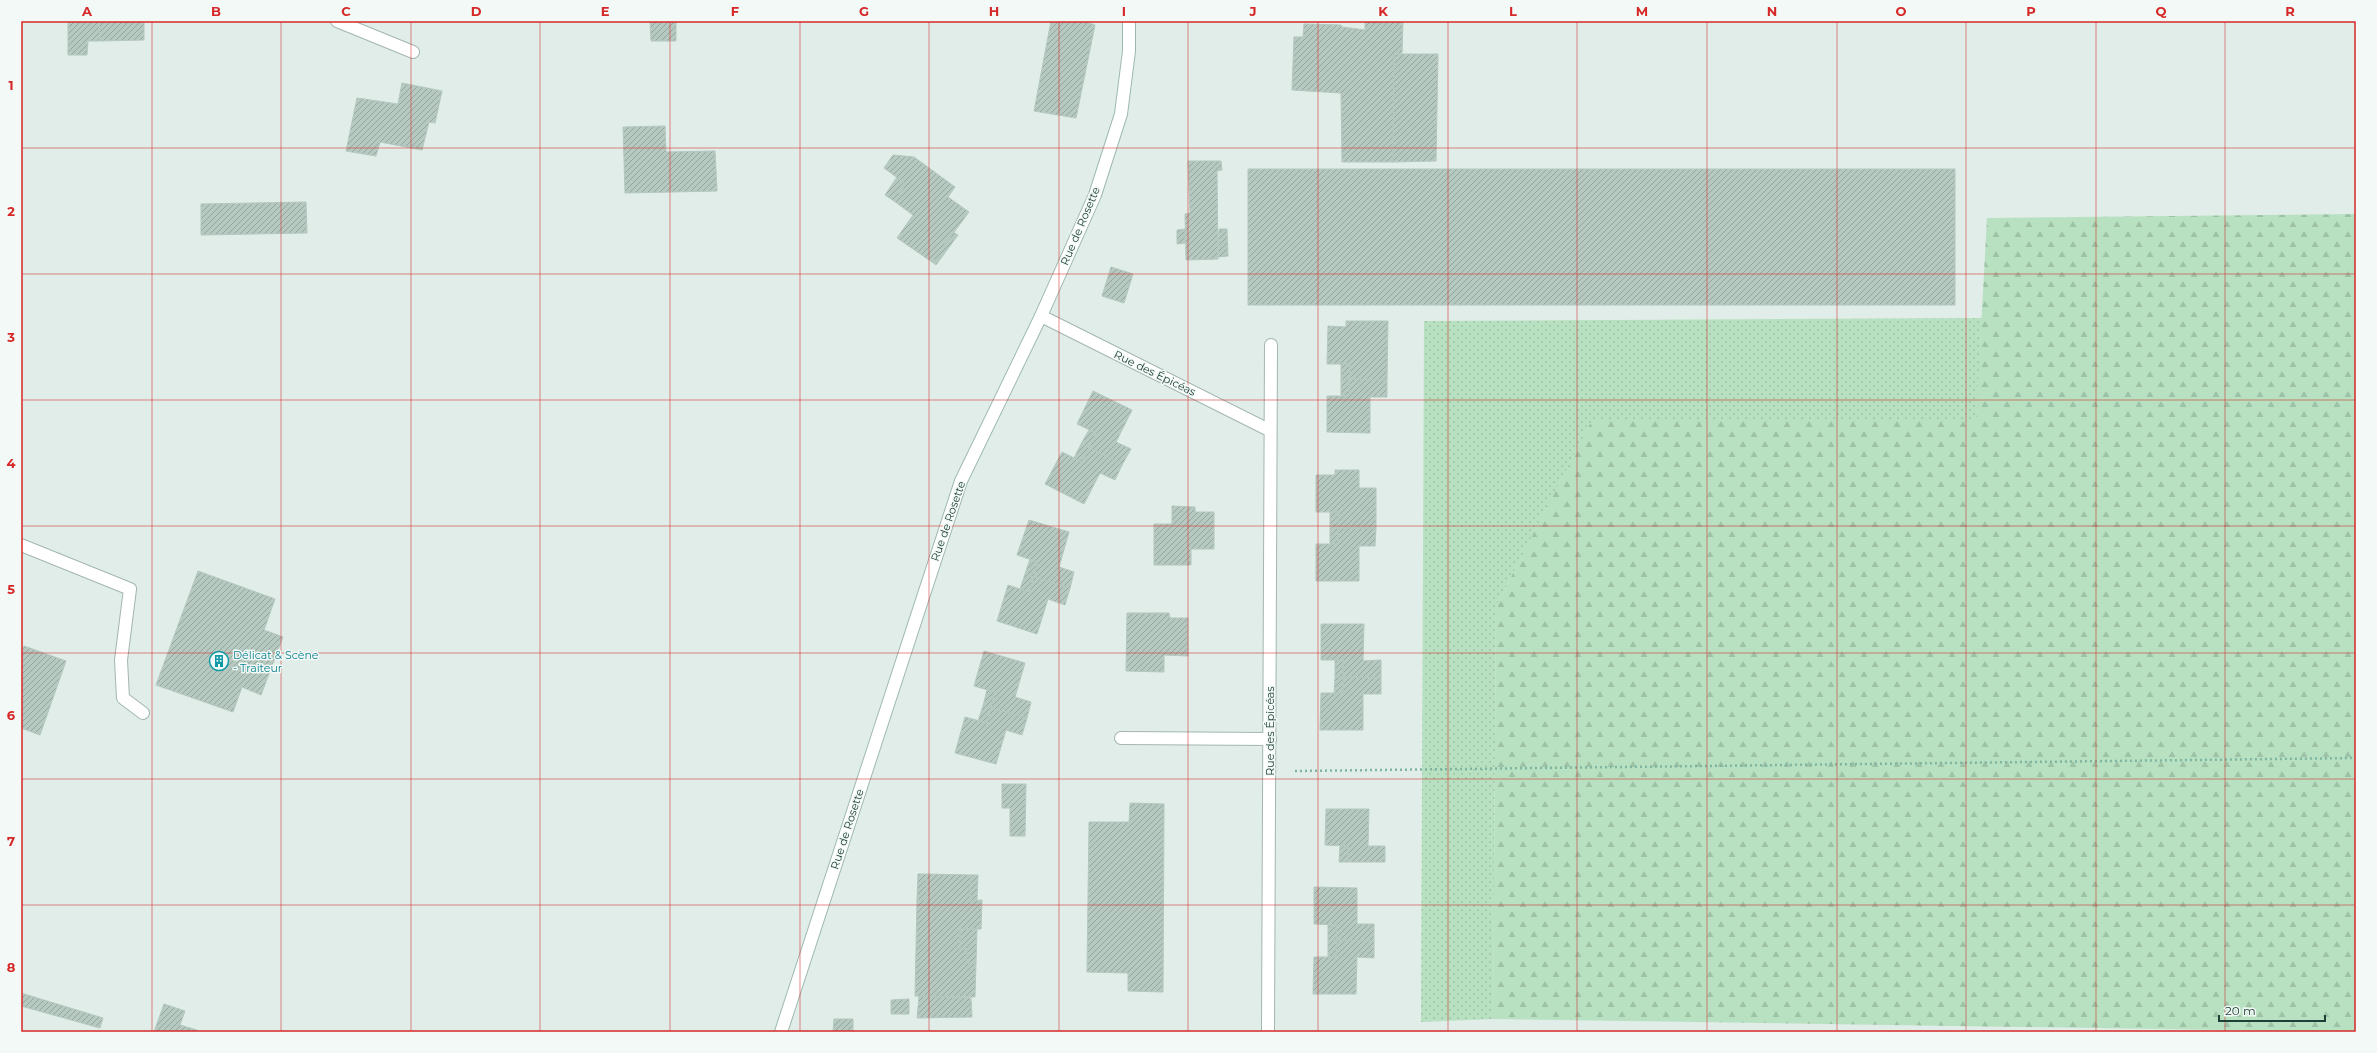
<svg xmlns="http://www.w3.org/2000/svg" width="2377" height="1053" font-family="Montserrat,sans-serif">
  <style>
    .grass { fill: url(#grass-dots) }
    .forest { fill: url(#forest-firs) }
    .building { fill: url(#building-hatch); stroke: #b3c8be }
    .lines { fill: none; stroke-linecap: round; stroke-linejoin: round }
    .lane-casing { stroke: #a3b6af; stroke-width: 14 }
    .street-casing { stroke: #a3b6af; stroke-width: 14 }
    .secondary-casing { stroke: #9ebab0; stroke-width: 14 }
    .path { stroke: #7eb5a2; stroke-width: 2.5; stroke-dasharray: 2 3; stroke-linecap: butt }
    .lane { stroke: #fff; stroke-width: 12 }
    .street { stroke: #fff; stroke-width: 12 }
    .secondary { stroke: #fff; stroke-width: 12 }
    .grid { fill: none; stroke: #d62828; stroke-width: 1; stroke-opacity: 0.55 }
    .labels { text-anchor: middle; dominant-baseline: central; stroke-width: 3; stroke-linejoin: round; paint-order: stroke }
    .street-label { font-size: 11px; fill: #1f4036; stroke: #f2f9f6 }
    .culture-label { font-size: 11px; fill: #0d838f; stroke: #f2f9f6; text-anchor: start }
    .neatline { fill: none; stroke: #d62828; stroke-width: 1.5 }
    .grid-label { font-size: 13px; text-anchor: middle; font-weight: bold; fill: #d62828 }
  </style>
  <defs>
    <pattern id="grass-dots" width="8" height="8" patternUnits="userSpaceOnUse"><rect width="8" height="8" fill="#b8e1c1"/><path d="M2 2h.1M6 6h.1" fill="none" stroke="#9ec2a6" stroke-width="1.8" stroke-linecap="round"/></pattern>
    <pattern id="forest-firs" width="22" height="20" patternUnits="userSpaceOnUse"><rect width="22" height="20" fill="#b8e1c1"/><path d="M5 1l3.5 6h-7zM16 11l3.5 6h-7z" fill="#9ec2a6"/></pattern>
    <pattern id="building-hatch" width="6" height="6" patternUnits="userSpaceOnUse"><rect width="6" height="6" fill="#b6c9c0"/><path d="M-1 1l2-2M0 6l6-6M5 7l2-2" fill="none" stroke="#93a59d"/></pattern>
  </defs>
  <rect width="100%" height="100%" fill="#e1ede8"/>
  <path class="grass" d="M 1982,318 L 1977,421 L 1592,421 L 1496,606 L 1493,1019 L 1421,1022 L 1424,321 Z"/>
  <path class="forest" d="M 2356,214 L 2356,1032 L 1493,1019 L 1496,606 L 1592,420 L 1976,421 L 1987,218 Z"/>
  <path class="building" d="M 68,21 L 99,21 L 100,41 L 88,41 L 87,55 L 68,55 Z
    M 99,21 L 144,21 L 144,40 L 100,41 Z
    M 650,21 L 676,21 L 676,41 L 651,41 Z
    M 1051,21 L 1082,21 L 1095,25 L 1076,118 L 1034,111 Z
    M 1365,21 L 1403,21 L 1402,53 L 1394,54 L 1393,162 L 1342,162 L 1341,93 L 1292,90 L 1294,37 L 1303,37 L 1304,24 L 1341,25 L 1342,27 L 1365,30 Z
    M 1394,54 L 1438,54 L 1436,161 L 1393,162 Z
    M 402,83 L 442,91 L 435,123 L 429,122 L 422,150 L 380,142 L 376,156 L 346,151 L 357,98 L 398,104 Z
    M 665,126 L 666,152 L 715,151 L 717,191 L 625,193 L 623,127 Z
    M 893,155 L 914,157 L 955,187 L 948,197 L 969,212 L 932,262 L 897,238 L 913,215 L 894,201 L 906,184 L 884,168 Z
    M 1188,161 L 1221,161 L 1222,170 L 1217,171 L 1218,259 L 1186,260 L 1185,214 L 1190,213 Z
    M 1248,169 L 1955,169 L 1955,305 L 1248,305 Z
    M 897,177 L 906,184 L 894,201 L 885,195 Z
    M 306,202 L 307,233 L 201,235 L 201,204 Z
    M 1185,229 L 1185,243 L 1177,244 L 1177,230 Z
    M 1219,229 L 1227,229 L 1228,256 L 1218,257 Z
    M 953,232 L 958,235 L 936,265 L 932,262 Z
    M 1111,267 L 1133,274 L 1124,303 L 1102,296 Z
    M 1346,321 L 1388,321 L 1387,380 L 1350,379 L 1350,364 L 1327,364 L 1328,326 L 1346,327 Z
    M 1341,364 L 1350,364 L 1350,379 L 1341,380 Z
    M 1350,379 L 1387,380 L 1387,397 L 1370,397 L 1370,433 L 1327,432 L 1327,396 L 1349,396 Z
    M 1350,379 L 1349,396 L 1341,395 L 1341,380 Z
    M 1093,391 L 1132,410 L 1116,442 L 1131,449 L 1122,465 L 1089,448 L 1096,433 L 1077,424 Z
    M 1089,430 L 1096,433 L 1089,448 L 1081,444 Z
    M 1081,444 L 1089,448 L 1082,462 L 1074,458 Z
    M 1089,448 L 1122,465 L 1115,480 L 1100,473 L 1084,504 L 1045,484 L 1062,452 L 1082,462 Z
    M 1335,470 L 1359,470 L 1359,488 L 1376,488 L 1376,528 L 1338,528 L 1339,512 L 1316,512 L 1316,475 L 1335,475 Z
    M 1172,506 L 1195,507 L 1195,512 L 1214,512 L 1214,549 L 1191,549 L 1191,565 L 1154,565 L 1154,524 L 1172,524 Z
    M 1330,512 L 1339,512 L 1338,528 L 1330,528 Z
    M 1029,520 L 1069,532 L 1059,567 L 1074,572 L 1070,588 L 1034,577 L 1038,562 L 1017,555 Z
    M 1330,528 L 1338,528 L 1338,544 L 1330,544 Z
    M 1338,528 L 1376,528 L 1375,546 L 1359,546 L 1359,581 L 1316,581 L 1316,544 L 1338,544 Z
    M 1030,559 L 1038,562 L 1034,577 L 1025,574 Z
    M 198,571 L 275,599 L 264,630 L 283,637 L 261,695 L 242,687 L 233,712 L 156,685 Z
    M 1025,574 L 1034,577 L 1029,592 L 1020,589 Z
    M 1034,577 L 1070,588 L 1065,605 L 1048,599 L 1037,634 L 997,621 L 1008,585 L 1029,592 Z
    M 1127,613 L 1169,613 L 1170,618 L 1188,618 L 1188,656 L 1164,655 L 1164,672 L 1126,671 Z
    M 1321,624 L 1364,624 L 1363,661 L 1381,660 L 1381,678 L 1343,677 L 1343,660 L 1321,660 Z
    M 24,646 L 66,661 L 40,735 L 21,728 L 21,653 Z
    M 984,651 L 1025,663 L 1015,697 L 1031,702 L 1027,718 L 991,708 L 995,692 L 974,686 Z
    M 1335,660 L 1343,660 L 1343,677 L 1335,677 Z
    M 1335,677 L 1343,677 L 1343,693 L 1334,693 Z
    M 1343,677 L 1381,678 L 1381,694 L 1363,694 L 1363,730 L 1320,730 L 1321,693 L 1343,693 Z
    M 987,690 L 995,692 L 991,708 L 983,706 Z
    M 983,706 L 991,708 L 987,723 L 978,721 Z
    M 991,708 L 1027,718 L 1022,735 L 1006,730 L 996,764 L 955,753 L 965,717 L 987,723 Z
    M 1002,784 L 1026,784 L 1025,836 L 1010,836 L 1010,808 L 1002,808 Z
    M 1130,803 L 1164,804 L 1163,992 L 1128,991 L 1128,973 L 1087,972 L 1089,822 L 1129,822 Z
    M 1326,809 L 1369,809 L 1368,846 L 1385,846 L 1385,862 L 1348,862 L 1348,846 L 1325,845 Z
    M 1340,846 L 1348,846 L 1348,862 L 1339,862 Z
    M 918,874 L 926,874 L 927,899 L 917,900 Z
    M 926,874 L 971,875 L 970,901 L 982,900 L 981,929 L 960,929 L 960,949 L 967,949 L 966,963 L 976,963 L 975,997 L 915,996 L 917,900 L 927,899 Z
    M 971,875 L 978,875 L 977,900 L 970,901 Z
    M 1314,887 L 1357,888 L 1357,924 L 1374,924 L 1374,941 L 1337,940 L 1336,925 L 1314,924 Z
    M 1328,925 L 1336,925 L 1337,940 L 1328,940 Z
    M 960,929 L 977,929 L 976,963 L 966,963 L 967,949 L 960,949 Z
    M 1328,940 L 1337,940 L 1336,957 L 1328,957 Z
    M 1337,940 L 1374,941 L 1374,958 L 1357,957 L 1356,994 L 1313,994 L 1314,957 L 1336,957 Z
    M 21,993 L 103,1018 L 100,1028 L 21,1006 Z
    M 919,996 L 971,998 L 972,1017 L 917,1018 Z
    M 909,999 L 909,1014 L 891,1014 L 891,1000 Z
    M 164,1004 L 185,1011 L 180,1025 L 197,1030 L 196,1032 L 154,1032 Z
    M 834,1019 L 853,1019 L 853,1032 L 833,1032 Z"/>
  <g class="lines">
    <g class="lane-casing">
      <path id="lane" d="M 337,21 L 413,52
        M 21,545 L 130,589 L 121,660 L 123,698 L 143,713
        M 1121,738 L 1270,739"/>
    </g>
    <g class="street-casing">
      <path id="street" d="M 1041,316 L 1269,430
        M 1268,1032 L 1271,345"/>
    </g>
    <g class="secondary-casing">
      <path id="secondary" d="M 781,1032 L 961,481 L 1041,316 L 1095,195 L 1121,114 L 1129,51 L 1129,21"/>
    </g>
    <path class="path" d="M 1295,771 L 2356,758"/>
    <use href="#lane" class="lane"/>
    <use href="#street" class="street"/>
    <use href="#secondary" class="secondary"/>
  </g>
  <path class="grid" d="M 152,21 L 152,1032M 281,21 L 281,1032M 411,21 L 411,1032M 540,21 L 540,1032M 670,21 L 670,1032M 800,21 L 800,1032M 929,21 L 929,1032M 1059,21 L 1059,1032M 1188,21 L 1188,1032M 1318,21 L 1318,1032M 1448,21 L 1448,1032M 1577,21 L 1577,1032M 1707,21 L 1707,1032M 1837,21 L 1837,1032M 1966,21 L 1966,1032M 2096,21 L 2096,1032M 2225,21 L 2225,1032M 21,148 L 2356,148M 21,274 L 2356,274M 21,400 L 2356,400M 21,526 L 2356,526M 21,653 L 2356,653M 21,779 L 2356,779M 21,905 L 2356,905"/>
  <defs>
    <g id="building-ring" transform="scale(1)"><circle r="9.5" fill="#f2f9f6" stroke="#0f9aa8" stroke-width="1.5"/><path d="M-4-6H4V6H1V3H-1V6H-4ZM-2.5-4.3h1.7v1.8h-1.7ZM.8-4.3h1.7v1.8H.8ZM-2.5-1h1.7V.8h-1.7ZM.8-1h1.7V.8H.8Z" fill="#0f9aa8"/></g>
  </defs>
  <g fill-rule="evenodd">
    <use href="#building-ring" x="219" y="661"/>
  </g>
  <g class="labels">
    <g class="street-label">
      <text transform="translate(1080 226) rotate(-67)">Rue de Rosette</text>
      <text transform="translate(1155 373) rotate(26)">Rue des Épicéas</text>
      <text transform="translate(948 521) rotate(-71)">Rue de Rosette</text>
      <text transform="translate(1270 731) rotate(-90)">Rue des Épicéas</text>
      <text transform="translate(847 829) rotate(-72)">Rue de Rosette</text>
    </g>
    <g class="culture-label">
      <text x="233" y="655">Délicat &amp; Scène<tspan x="233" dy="13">- Traiteur</tspan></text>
    </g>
  </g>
  <rect width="2377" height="1053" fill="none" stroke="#f2f9f6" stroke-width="44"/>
  <path d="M2219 1015v6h106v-6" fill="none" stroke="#1f4036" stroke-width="2"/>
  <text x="2225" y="1015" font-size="12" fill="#1f4036" stroke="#f2f9f6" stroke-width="3" paint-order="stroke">20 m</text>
  <rect x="22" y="22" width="2333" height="1009" class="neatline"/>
  <g class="grid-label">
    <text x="87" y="16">A</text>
    <text x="216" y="16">B</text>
    <text x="346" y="16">C</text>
    <text x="476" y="16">D</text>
    <text x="605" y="16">E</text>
    <text x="735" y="16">F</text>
    <text x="864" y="16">G</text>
    <text x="994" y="16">H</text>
    <text x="1124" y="16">I</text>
    <text x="1253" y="16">J</text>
    <text x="1383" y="16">K</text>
    <text x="1513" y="16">L</text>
    <text x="1642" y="16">M</text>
    <text x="1772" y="16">N</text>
    <text x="1901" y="16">O</text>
    <text x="2031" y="16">P</text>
    <text x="2161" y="16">Q</text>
    <text x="2290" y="16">R</text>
    <text x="11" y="90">1</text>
    <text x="11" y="216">2</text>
    <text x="11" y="342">3</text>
    <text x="11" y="468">4</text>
    <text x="11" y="594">5</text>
    <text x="11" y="720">6</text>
    <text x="11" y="846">7</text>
    <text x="11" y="972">8</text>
  </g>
</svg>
